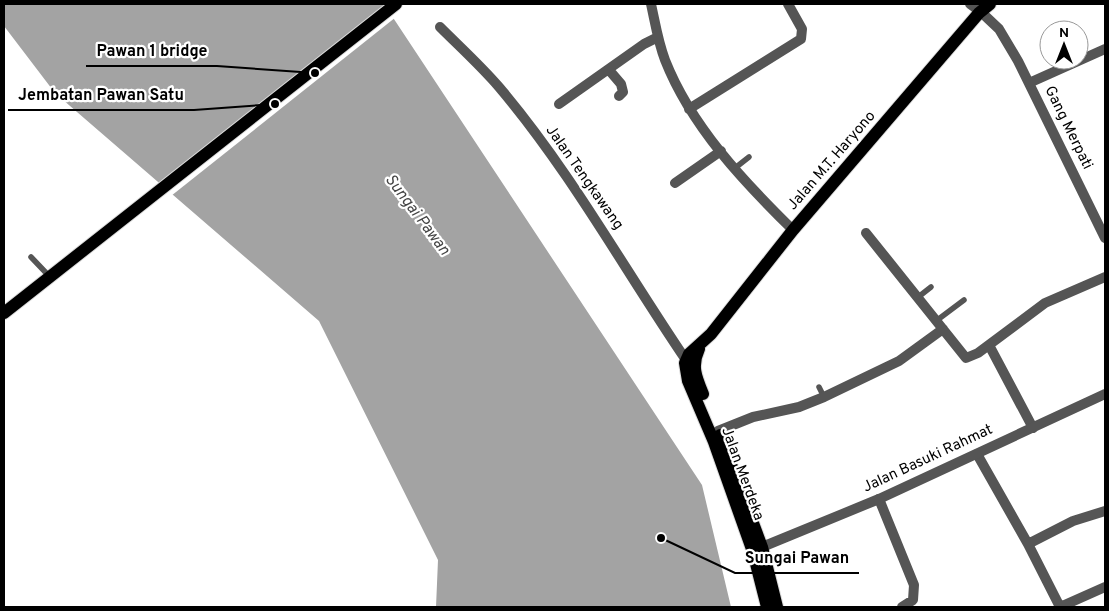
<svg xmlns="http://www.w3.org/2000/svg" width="1109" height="611" font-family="Overpass,sans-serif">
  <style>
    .water { fill: #a3a3a3 }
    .pier { fill: #fff }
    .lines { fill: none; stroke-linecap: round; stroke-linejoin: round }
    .primary-casing { stroke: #dbdbdb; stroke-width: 14 }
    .service { stroke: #555; stroke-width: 5.5 }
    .minor { stroke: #555; stroke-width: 10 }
    .tertiary { stroke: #555; stroke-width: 10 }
    .primary { stroke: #000; stroke-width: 12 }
    .labels { text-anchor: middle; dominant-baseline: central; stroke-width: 4.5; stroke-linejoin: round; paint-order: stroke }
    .street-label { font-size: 15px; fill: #000; stroke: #fff }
    .water-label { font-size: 16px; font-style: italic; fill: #444; stroke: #fff }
    .leader { fill: none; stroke: #000; stroke-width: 2 }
    .callout-dot { fill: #000; stroke: #fff; stroke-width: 2 }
    .callout-label { font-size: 16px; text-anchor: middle; font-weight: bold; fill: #000; stroke: #fff; stroke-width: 4.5; stroke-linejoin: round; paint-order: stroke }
  </style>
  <rect width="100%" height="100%" fill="#fff"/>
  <path class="water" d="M 4,4 L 384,4 L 702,485 L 731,607 L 436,607 L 438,560 L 319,321 L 55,93 L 4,26 Z"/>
  <path class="pier" d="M 388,5 L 396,17 L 171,196 L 160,187 Z"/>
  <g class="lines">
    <g class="primary-casing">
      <path id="primary" d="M 4,313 L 396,4
        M 699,349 C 691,366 696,377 703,394
        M 720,435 L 762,547 L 777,607
        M 767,607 L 753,552 L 714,442 L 688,381 L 685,363 L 689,354 L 711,334 L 793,230 L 979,13 L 990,4"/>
    </g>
    <path class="service" d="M 735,168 L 749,157
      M 31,257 L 50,277
      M 917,298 L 931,287
      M 936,321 L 964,300
      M 819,387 L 824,397"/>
    <path class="minor" d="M 651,4 C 655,22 658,42 665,60 C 691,126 743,181 793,230
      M 981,12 L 999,29 L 1018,61 L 1105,238
      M 440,27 C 460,47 481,66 499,87 C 571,172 624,269 686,360
      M 609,70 L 621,84 L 623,92 L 619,96
      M 1029,83 L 1105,49
      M 559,104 L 644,44 L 658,37
      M 689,109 L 801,39 L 802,29 L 788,4
      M 675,183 L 721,151
      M 866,233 L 966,358 L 978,353 L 1045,303 L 1105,277
      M 989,345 L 1033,428
      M 718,431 L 753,417 L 799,407 L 824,397 L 899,361 L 943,329
      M 977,454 L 1028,544 L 1060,607
      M 879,499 L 914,585 L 913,600 L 902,607
      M 1028,544 L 1073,521 L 1105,511
      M 1060,607 L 1105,587"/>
    <path class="tertiary" d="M 970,4 L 981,12
      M 762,547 L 879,499 L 1105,394"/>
    <use href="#primary" class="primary"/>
  </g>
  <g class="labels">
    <g class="street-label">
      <text transform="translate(1068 128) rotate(64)">Gang Merpati</text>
      <text transform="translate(832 161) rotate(-49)">Jalan M.T. Haryono</text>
      <text transform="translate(584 178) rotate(55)">Jalan Tengkawang</text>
      <text transform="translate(928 459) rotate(-25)">Jalan Basuki Rahmat</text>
      <text transform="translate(742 474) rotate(70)">Jalan Merdeka</text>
    </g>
    <g class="water-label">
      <text transform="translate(417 215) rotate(53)">Sungai Pawan</text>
    </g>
  </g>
  <path class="leader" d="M315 73L217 66H86M275 104L194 110H8M661 538L735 573H859"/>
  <g class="callout-dot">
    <circle cx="315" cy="73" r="5"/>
    <circle cx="275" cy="104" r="5"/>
    <circle cx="661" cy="538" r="5"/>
  </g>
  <g class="callout-label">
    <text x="152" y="56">Pawan 1 bridge</text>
    <text x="101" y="100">Jembatan Pawan Satu</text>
    <text x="797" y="563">Sungai Pawan</text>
  </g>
  <rect width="1109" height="611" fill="none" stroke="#000000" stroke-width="10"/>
  <g transform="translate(1064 45)"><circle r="24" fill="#ffffff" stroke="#999999"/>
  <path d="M0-4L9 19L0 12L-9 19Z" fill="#000000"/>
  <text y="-8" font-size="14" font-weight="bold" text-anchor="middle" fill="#000000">N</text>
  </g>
</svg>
